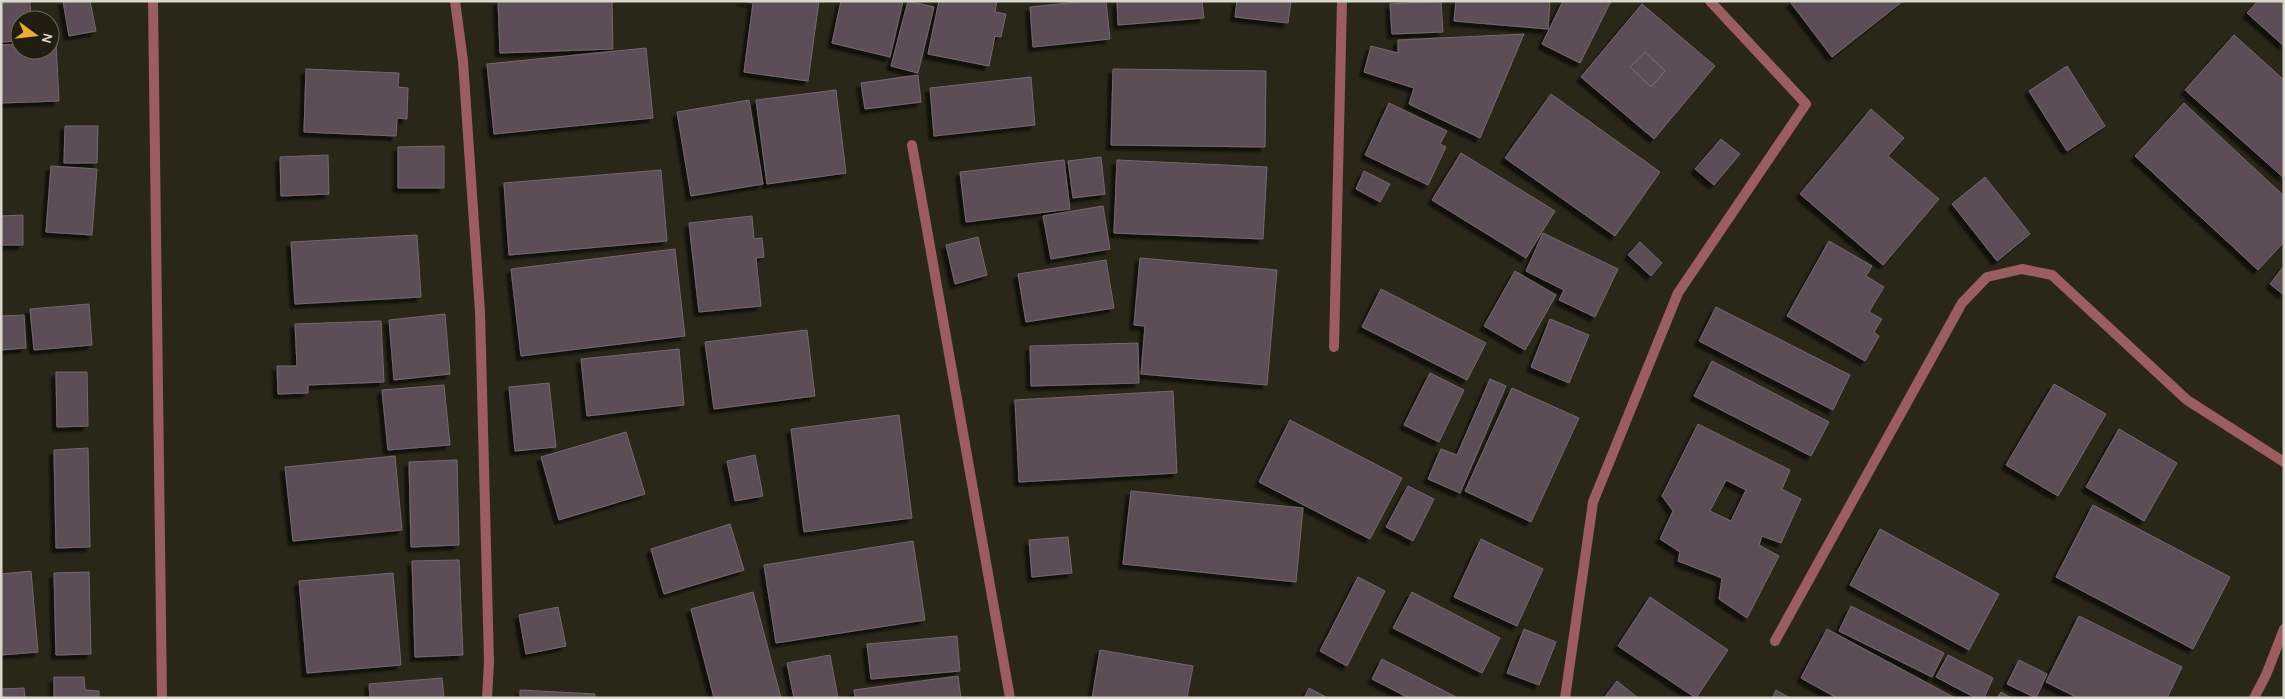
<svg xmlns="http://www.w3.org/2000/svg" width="2285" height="699" font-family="Karla,sans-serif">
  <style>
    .building { fill: #5b4d56; stroke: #766771; fill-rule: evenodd; filter: url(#shadow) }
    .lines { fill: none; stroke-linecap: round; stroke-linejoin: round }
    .minor { stroke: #9b5d5f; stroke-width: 10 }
    .tertiary { stroke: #9b5d5f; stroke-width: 10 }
  </style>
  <defs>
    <filter id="shadow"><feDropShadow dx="-4.5" dy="4.5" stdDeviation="1" flood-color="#0009"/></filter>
  </defs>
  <rect width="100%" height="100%" fill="#2a2719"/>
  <path class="building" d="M 63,1 L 90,1 L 96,31 L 69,36 Z
    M 498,1 L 612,1 L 613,49 L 500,53 Z
    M 742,1 L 819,1 L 808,81 L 744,72 L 753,3 Z
    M 841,1 L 903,1 L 890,57 L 832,43 Z
    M 908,1 L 934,7 L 918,73 L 891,66 Z
    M 939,1 L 997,1 L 995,12 L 1006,14 L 1001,37 L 995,36 L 989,66 L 928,54 Z
    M 1088,1 L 1106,1 L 1110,39 L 1033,47 L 1030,7 Z
    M 1117,1 L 1202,1 L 1204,18 L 1118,25 Z
    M 1237,1 L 1291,1 L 1288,23 L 1235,17 Z
    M 1441,1 L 1443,32 L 1392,34 L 1390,4 Z
    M 1456,1 L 1550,1 L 1548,29 L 1454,21 Z
    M 1563,1 L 1611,1 L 1580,63 L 1542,44 Z
    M 1794,1 L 1903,1 L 1832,57 L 1791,3 Z
    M 2258,1 L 2284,1 L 2284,46 L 2247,13 Z
    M 30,2 L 31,20 L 20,20 L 20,41 L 1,42 L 1,3 Z
    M 1642,4 L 1715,66 L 1654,139 L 1581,77 ZM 1645,52 L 1665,71 L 1651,87 L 1630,67 Z
    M 1524,34 L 1480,138 L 1409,104 L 1414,88 L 1364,72 L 1371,46 L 1398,53 L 1398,40 Z
    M 2234,35 L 2284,80 L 2284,178 L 2185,90 Z
    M 50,42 L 56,42 L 59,101 L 1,103 L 1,45 L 20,44 L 20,50 L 50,50 Z
    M 646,48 L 653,118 L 494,134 L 487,64 Z
    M 1645,52 L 1665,71 L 1651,87 L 1630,67 Z
    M 2067,66 L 2105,126 L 2067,151 L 2029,91 Z
    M 306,69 L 399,73 L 398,87 L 408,88 L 407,119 L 397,118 L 396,136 L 304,132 Z
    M 1113,69 L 1266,71 L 1265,147 L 1111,145 Z
    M 918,75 L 921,102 L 865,109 L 861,83 Z
    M 1031,77 L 1035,125 L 934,136 L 930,88 Z
    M 836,90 L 846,173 L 767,184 L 756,100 Z
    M 1551,94 L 1660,172 L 1615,236 L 1505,158 Z
    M 749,100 L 763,184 L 691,196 L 677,112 Z
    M 1389,103 L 1447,131 L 1440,144 L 1446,147 L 1428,185 L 1365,155 Z
    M 2184,103 L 2284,196 L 2284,242 L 2258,270 L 2135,156 Z
    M 1871,109 L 1904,138 L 1888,156 L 1939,199 L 1883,265 L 1800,194 Z
    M 65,126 L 98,126 L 97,163 L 64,163 Z
    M 1721,139 L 1740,154 L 1714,185 L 1695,169 Z
    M 444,146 L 444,188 L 398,188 L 398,147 Z
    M 1461,153 L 1555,211 L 1526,258 L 1432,200 Z
    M 328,155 L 329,194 L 281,196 L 280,157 Z
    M 1101,157 L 1105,194 L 1073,198 L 1068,161 Z
    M 1064,160 L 1070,209 L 966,222 L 960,172 Z
    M 1117,160 L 1267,167 L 1263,239 L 1114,233 Z
    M 51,166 L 97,169 L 92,235 L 46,232 Z
    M 661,170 L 667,241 L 509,255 L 504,183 Z
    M 1364,171 L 1390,184 L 1380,202 L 1356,189 Z
    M 1985,177 L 2030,234 L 1997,261 L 1952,204 Z
    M 1103,206 L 1110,249 L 1051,259 L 1043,216 Z
    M 23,215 L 23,245 L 1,245 L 1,216 Z
    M 752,216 L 754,239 L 762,238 L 764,257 L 756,258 L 761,306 L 699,312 L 689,223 Z
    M 1543,233 L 1618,269 L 1595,317 L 1559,300 L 1564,290 L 1526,271 Z
    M 417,235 L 421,297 L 295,304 L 291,242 Z
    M 978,237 L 987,275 L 955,284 L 946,245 Z
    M 1829,241 L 1872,266 L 1866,276 L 1884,287 L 1869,312 L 1882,319 L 1874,332 L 1879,336 L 1865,361 L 1787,316 Z
    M 1640,242 L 1662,263 L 1651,276 L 1628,255 Z
    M 675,249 L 685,336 L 521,356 L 511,269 Z
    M 1140,258 L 1277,270 L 1267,385 L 1141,374 L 1145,326 L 1134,325 Z
    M 1106,260 L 1114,308 L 1026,322 L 1018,274 Z
    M 2284,266 L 2284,295 L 2270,284 Z
    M 1515,271 L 1556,295 L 1525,350 L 1484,326 Z
    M 1381,289 L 1486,343 L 1467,380 L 1362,327 Z
    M 89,304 L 92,345 L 34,350 L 30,309 Z
    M 1716,307 L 1850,375 L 1833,410 L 1699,341 Z
    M 445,314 L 450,374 L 394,380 L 389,320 Z
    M 24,315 L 26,348 L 1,350 L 1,316 Z
    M 1550,319 L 1589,335 L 1569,383 L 1531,367 Z
    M 381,321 L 384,382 L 308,385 L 308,393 L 278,394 L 277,366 L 297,366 L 295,324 Z
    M 807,330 L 815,396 L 714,409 L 705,342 Z
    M 1138,343 L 1139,383 L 1031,386 L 1030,346 Z
    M 679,349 L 684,405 L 587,416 L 581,359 Z
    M 1712,361 L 1829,422 L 1811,456 L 1694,396 Z
    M 56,372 L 87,372 L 88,426 L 57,427 Z
    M 1430,373 L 1464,390 L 1439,442 L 1404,425 Z
    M 1490,379 L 1506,386 L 1460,493 L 1428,479 L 1441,449 L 1457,455 Z
    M 549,383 L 556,447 L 515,451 L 509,387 Z
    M 2054,384 L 2106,414 L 2058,496 L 2006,465 Z
    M 444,385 L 450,445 L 388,450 L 382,390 Z
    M 1512,388 L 1579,418 L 1531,522 L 1465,491 Z
    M 1173,391 L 1177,473 L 1019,482 L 1015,400 Z
    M 899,415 L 912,518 L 804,532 L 791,429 Z
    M 1290,420 L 1402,478 L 1370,539 L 1259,482 Z
    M 1698,424 L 1790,470 L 1782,489 L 1801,499 L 1781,543 L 1762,536 L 1759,545 L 1779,556 L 1747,618 L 1719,599 L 1722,578 L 1678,561 L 1680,552 L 1660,539 L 1673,511 L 1662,496 ZM 1726,480 L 1746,490 L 1731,521 L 1710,511 Z
    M 2119,429 L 2177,463 L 2144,521 L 2086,487 Z
    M 626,432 L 645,494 L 559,520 L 541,457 Z
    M 88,448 L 90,547 L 56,548 L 54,450 Z
    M 755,455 L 763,496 L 735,501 L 727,461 Z
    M 395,456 L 402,530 L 293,541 L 285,467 Z
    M 457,460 L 459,545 L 411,547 L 409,462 Z
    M 1408,486 L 1434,499 L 1413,541 L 1386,527 Z
    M 1131,491 L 1303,508 L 1296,582 L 1123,564 Z
    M 2093,505 L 2230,577 L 2193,649 L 2056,577 Z
    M 730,524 L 744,570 L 664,594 L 651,549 Z
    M 1880,529 L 1999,594 L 1969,650 L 1850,585 Z
    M 1068,537 L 1072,573 L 1032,577 L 1029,540 Z
    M 1481,539 L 1543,569 L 1517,626 L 1454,597 Z
    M 913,541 L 925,620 L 776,643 L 764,565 Z
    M 459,560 L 463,655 L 415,657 L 412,561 Z
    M 31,571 L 38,652 L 1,655 L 1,574 Z
    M 89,572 L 91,654 L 56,655 L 54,573 Z
    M 393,573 L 401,665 L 307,673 L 299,581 Z
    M 1358,577 L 1385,591 L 1347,666 L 1320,651 Z
    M 753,592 L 781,698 L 714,698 L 691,609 Z
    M 1412,592 L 1500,638 L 1482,673 L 1393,628 Z
    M 1650,597 L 1728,650 L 1696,698 L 1618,646 Z
    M 1851,606 L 1944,653 L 1932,677 L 1839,631 Z
    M 558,607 L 566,646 L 526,654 L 519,615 Z
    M 2079,616 L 2182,667 L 2167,698 L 2078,698 L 2046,682 Z
    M 1524,629 L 1556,642 L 1539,685 L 1507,673 Z
    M 1827,629 L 1955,698 L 1837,698 L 1801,678 Z
    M 957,636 L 960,671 L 871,679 L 867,644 Z
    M 1100,650 L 1193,666 L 1187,698 L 1092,698 Z
    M 830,655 L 838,698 L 794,698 L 787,663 Z
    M 1948,655 L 1993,678 L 1984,698 L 1976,698 L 1936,677 Z
    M 1382,659 L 1458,698 L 1409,698 L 1372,679 Z
    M 2019,660 L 2047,674 L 2036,698 L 2007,684 Z
    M 958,676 L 961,698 L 855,698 L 854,690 Z
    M 54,677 L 84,677 L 85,690 L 99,691 L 99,698 L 54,698 Z
    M 442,678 L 444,698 L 370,698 L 369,684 Z
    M 1617,681 L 1638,698 L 1604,698 Z
    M 24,688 L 25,698 L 1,698 L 1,689 Z
    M 1309,688 L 1328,698 L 1304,698 Z
    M 520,690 L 595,694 L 595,698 L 520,698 Z
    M 1776,690 L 1790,698 L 1772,698 Z
    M 2001,692 L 2011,698 L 1997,698 Z"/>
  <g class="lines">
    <path class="minor" d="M 455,1 L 463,61 L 480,312 L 489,662 L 487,698
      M 912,145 L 1010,698
      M 1334,347 L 1342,1
      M 1775,641 L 1962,303 L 1987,277 L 2022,269 L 2052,275 L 2187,400 L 2284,462
      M 1565,698 L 1593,502 L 1678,293 L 1806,104 L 1710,1
      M 2254,698 L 2266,675 L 2284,629"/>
    <path class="tertiary" d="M 153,1 L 162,698"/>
  </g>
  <rect width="2285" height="699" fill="none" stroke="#d9d7ce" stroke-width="5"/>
  <g transform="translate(35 35) rotate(105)"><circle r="24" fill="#211d10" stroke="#6b675c"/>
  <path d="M0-4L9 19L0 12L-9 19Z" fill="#eaaa38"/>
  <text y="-8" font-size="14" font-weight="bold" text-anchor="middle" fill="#d9d7ce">N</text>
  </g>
</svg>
